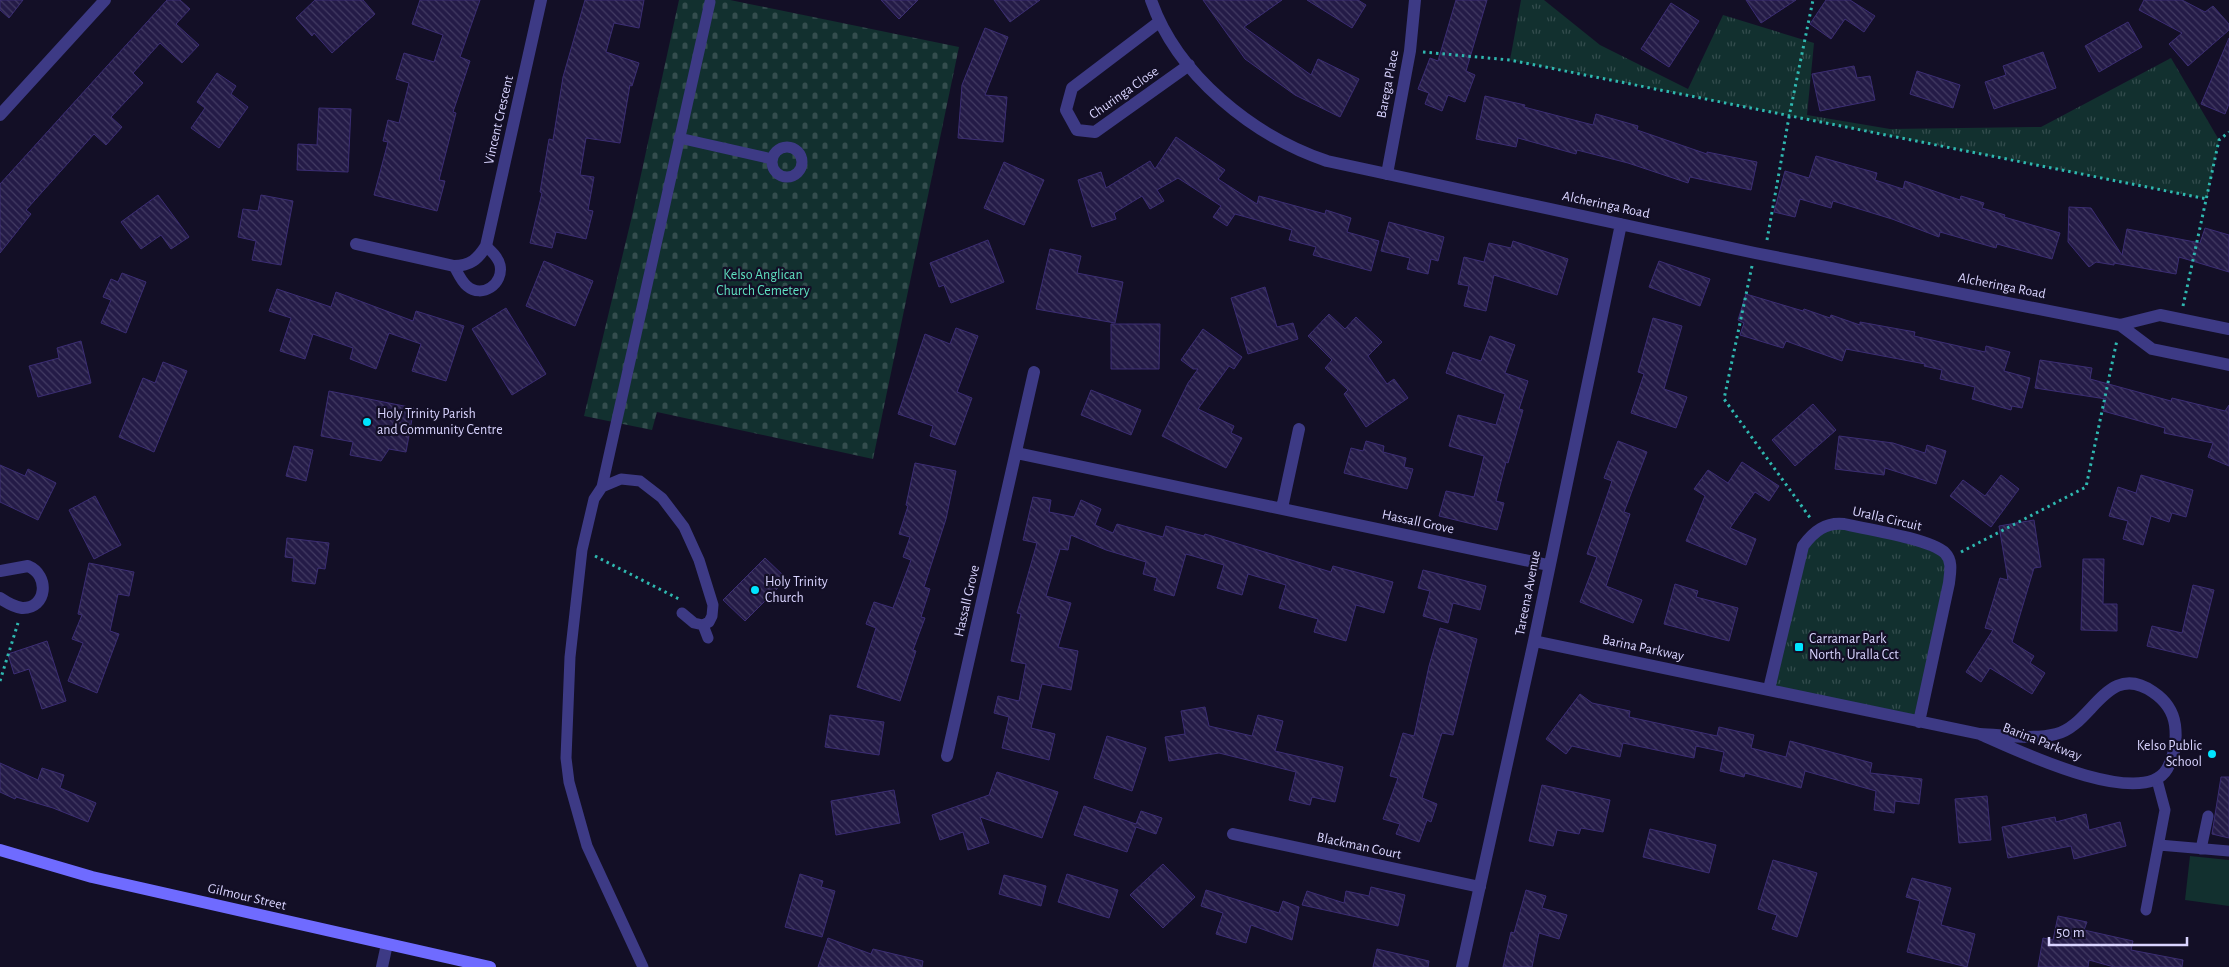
<svg xmlns="http://www.w3.org/2000/svg" width="2229" height="967" font-family="'Alegreya Sans',sans-serif">
  <style>
    .cemetery { fill: url(#cemetery-stones) }
    .park { fill: url(#park-tufts) }
    .pitch { fill: #12302f }
    .building { fill: url(#building-back-hatch); stroke: #3b2d73 }
    .lines { fill: none; stroke-linecap: round; stroke-linejoin: round }
    .path { stroke: #2fb8b0; stroke-width: 3; stroke-dasharray: 2.5 4; stroke-linecap: butt }
    .service { stroke: #3d3a85; stroke-width: 11 }
    .minor { stroke: #3d3a85; stroke-width: 12 }
    .tertiary { stroke: #3d3a85; stroke-width: 12 }
    .secondary { stroke: #6f6bff; stroke-width: 12 }
    .poi-dot { fill: #00e5ff; stroke: #130f26; stroke-width: 2 }
    .labels { text-anchor: middle; dominant-baseline: central; stroke-width: 4.5; stroke-linejoin: round; paint-order: stroke }
    .street-label { font-size: 14px; fill: #d9d4ff; stroke: #130f26 }
    .park-label { font-size: 14px; fill: #5fe0c0; stroke: #130f26 }
    .poi-label { font-size: 14px; fill: #d9d4ff; stroke: #130f26; text-anchor: start }
  </style>
  <defs>
    <pattern id="cemetery-stones" width="16" height="16" patternUnits="userSpaceOnUse" patternTransform="scale(1.25)"><rect width="16" height="16" fill="#12302f"/><path d="M2 7V4a2 2 0 0 1 4 0v3zM10 15v-3a2 2 0 0 1 4 0v3z" fill="#344d4e"/></pattern>
    <pattern id="park-tufts" width="24" height="20" patternUnits="userSpaceOnUse" patternTransform="scale(1.25)"><rect width="24" height="20" fill="#12302f"/><path d="M3 7l-1-3M5 7V3M7 7l1-3M15 17l-1-3M17 17v-4M19 17l1-3" fill="none" stroke="#344d4e"/></pattern>
    <pattern id="building-back-hatch" width="6" height="6" patternUnits="userSpaceOnUse" patternTransform="scale(1.25)"><rect width="6" height="6" fill="#241b47"/><path d="M-1 5l2 2M0 0l6 6M5-1l2 2" fill="none" stroke="#433b63"/></pattern>
  </defs>
  <rect width="100%" height="100%" fill="#130f26"/>
  <path class="cemetery" d="M 679,0 L 730,0 L 959,47 L 873,459 L 657,412 L 652,430 L 584,416 L 632,216 Z"/>
  <path class="park" d="M 1521,0 L 1544,0 L 1600,45 L 1688,89 L 1723,15 L 1814,43 L 1807,115 L 1890,129 L 2041,127 L 2171,58 L 2219,140 L 2207,199 L 1510,60 Z
    M 1826,525 L 1924,542 L 1949,558 L 1919,722 L 1769,689 L 1800,554 Z"/>
  <path class="pitch" d="M 2190,856 L 2229,860 L 2229,906 L 2185,900 Z"/>
  <path class="building" d="M 0,0 L 23,0 L 9,18 L 0,10 Z
    M 167,0 L 180,0 L 190,9 L 176,24 L 199,45 L 182,63 L 160,43 L 133,73 L 143,83 L 111,117 L 122,127 L 106,145 L 94,134 L 26,210 L 31,214 L 0,253 L 0,184 Z
    M 315,0 L 363,0 L 375,14 L 332,53 L 314,33 L 312,36 L 296,18 Z
    M 420,0 L 480,0 L 460,57 L 470,61 L 453,112 L 456,113 L 439,180 L 445,181 L 437,211 L 374,195 L 388,142 L 383,141 L 388,120 L 399,123 L 409,83 L 396,79 L 404,53 L 434,62 L 443,35 L 412,24 Z
    M 585,0 L 644,0 L 639,28 L 614,23 L 606,52 L 639,63 L 632,86 L 630,85 L 620,143 L 586,138 L 580,175 L 594,177 L 588,210 L 593,211 L 586,239 L 556,232 L 552,248 L 530,243 L 542,193 L 540,192 L 549,139 L 553,140 L 563,77 Z
    M 881,0 L 918,0 L 899,19 Z
    M 994,0 L 1040,0 L 1010,22 Z
    M 1203,0 L 1282,0 L 1244,27 L 1311,75 L 1318,59 L 1359,79 L 1340,117 L 1295,95 L 1245,59 Z
    M 1307,0 L 1358,0 L 1366,5 L 1352,28 Z
    M 1456,0 L 1487,0 L 1466,71 L 1475,75 L 1465,102 L 1448,95 L 1442,111 L 1425,104 L 1429,93 L 1418,89 L 1430,58 L 1438,61 Z
    M 1746,0 L 1796,0 L 1761,23 Z
    M 1826,0 L 1850,0 L 1875,16 L 1864,32 L 1845,19 L 1831,39 L 1810,24 Z
    M 2144,0 L 2182,0 L 2205,12 L 2213,6 L 2229,24 L 2229,30 L 2188,66 L 2169,44 L 2182,33 L 2139,10 Z
    M 1671,3 L 1699,21 L 1669,67 L 1641,49 Z
    M 2128,22 L 2142,47 L 2099,72 L 2085,46 Z
    M 985,28 L 1008,37 L 985,95 L 1007,97 L 1003,142 L 958,138 L 962,85 Z
    M 2229,38 L 2229,104 L 2225,114 L 2201,104 Z
    M 2043,52 L 2056,88 L 1994,109 L 1985,82 L 2006,75 L 2003,66 Z
    M 1854,66 L 1857,78 L 1870,76 L 1875,100 L 1820,111 L 1812,74 Z
    M 1917,71 L 1960,85 L 1953,108 L 1910,94 Z
    M 217,73 L 236,86 L 231,94 L 248,107 L 219,148 L 191,128 L 205,108 L 197,102 Z
    M 1485,96 L 1525,105 L 1524,107 L 1593,125 L 1596,114 L 1638,126 L 1637,130 L 1707,154 L 1707,152 L 1757,162 L 1751,190 L 1690,177 L 1688,183 L 1628,163 L 1577,150 L 1576,154 L 1518,138 L 1516,147 L 1476,139 Z
    M 319,108 L 351,109 L 348,172 L 297,170 L 298,144 L 317,145 Z
    M 1176,137 L 1225,170 L 1218,179 L 1257,204 L 1259,196 L 1325,214 L 1326,210 L 1351,218 L 1347,232 L 1379,241 L 1371,271 L 1313,255 L 1316,247 L 1289,240 L 1292,230 L 1235,214 L 1227,226 L 1213,217 L 1221,206 L 1178,178 L 1157,190 L 1164,201 L 1150,209 L 1142,196 L 1114,213 L 1116,219 L 1092,227 L 1078,180 L 1101,172 L 1106,188 L 1150,161 L 1155,169 Z
    M 1816,156 L 1877,173 L 1875,180 L 1903,189 L 1905,181 L 1960,200 L 1961,196 L 1984,203 L 1982,208 L 2005,215 L 2004,217 L 2060,233 L 2052,259 L 1997,244 L 1996,248 L 1940,232 L 1939,237 L 1892,219 L 1833,201 L 1831,208 L 1800,199 L 1795,217 L 1774,212 L 1785,171 L 1809,178 Z
    M 1004,162 L 1044,180 L 1024,225 L 984,208 Z
    M 158,195 L 189,237 L 171,249 L 161,235 L 141,249 L 121,222 Z
    M 261,195 L 293,201 L 281,265 L 252,260 L 256,241 L 238,237 L 243,209 L 258,211 Z
    M 2069,207 L 2091,208 L 2122,255 L 2127,229 L 2200,243 L 2205,228 L 2229,235 L 2229,272 L 2179,257 L 2176,274 L 2114,263 L 2114,265 L 2096,262 L 2089,267 L 2068,242 Z
    M 1389,222 L 1444,237 L 1438,261 L 1431,259 L 1428,274 L 1407,269 L 1410,258 L 1381,251 Z
    M 988,240 L 1004,282 L 951,303 L 944,285 L 939,287 L 930,263 Z
    M 1513,241 L 1568,259 L 1557,295 L 1494,275 L 1486,311 L 1464,306 L 1469,286 L 1458,284 L 1464,257 L 1484,262 L 1489,243 L 1511,248 Z
    M 1050,249 L 1081,256 L 1077,273 L 1123,282 L 1115,323 L 1036,309 Z
    M 544,261 L 593,281 L 575,326 L 526,306 Z
    M 1659,261 L 1710,279 L 1700,306 L 1649,287 Z
    M 122,273 L 146,282 L 126,333 L 101,323 L 111,300 L 103,297 L 111,279 L 118,282 Z
    M 1265,287 L 1277,327 L 1293,323 L 1298,339 L 1248,354 L 1231,298 Z
    M 277,289 L 331,307 L 336,292 L 413,321 L 416,311 L 464,326 L 446,381 L 412,371 L 421,344 L 389,333 L 376,369 L 350,359 L 353,348 L 313,334 L 305,359 L 280,351 L 291,318 L 269,311 Z
    M 1746,294 L 1803,311 L 1804,309 L 1830,318 L 1831,315 L 1860,325 L 1860,322 L 1915,332 L 1914,336 L 1985,352 L 1986,346 L 2010,352 L 2004,371 L 2030,378 L 2022,408 L 2012,406 L 2011,410 L 1972,399 L 1975,387 L 1940,379 L 1942,370 L 1924,366 L 1925,364 L 1846,349 L 1842,361 L 1786,341 L 1783,348 L 1740,335 L 1744,323 L 1738,320 Z
    M 506,308 L 546,374 L 512,395 L 472,329 Z
    M 1329,314 L 1345,329 L 1356,317 L 1382,342 L 1368,356 L 1387,384 L 1394,379 L 1408,398 L 1366,427 L 1344,394 L 1348,390 L 1325,368 L 1332,360 L 1308,336 Z
    M 1653,318 L 1682,326 L 1664,389 L 1687,397 L 1676,428 L 1631,413 L 1644,374 L 1638,372 Z
    M 1111,324 L 1160,324 L 1159,369 L 1111,369 Z
    M 956,328 L 978,336 L 957,392 L 972,398 L 955,445 L 930,436 L 933,426 L 898,414 L 925,334 L 950,344 Z
    M 1203,329 L 1242,357 L 1234,369 L 1229,366 L 1198,409 L 1234,426 L 1231,433 L 1242,438 L 1226,468 L 1162,436 L 1188,383 L 1198,369 L 1193,369 L 1181,360 Z
    M 1490,336 L 1515,345 L 1505,373 L 1528,381 L 1519,409 L 1523,410 L 1508,463 L 1506,462 L 1496,501 L 1504,503 L 1497,530 L 1439,516 L 1446,491 L 1474,497 L 1484,456 L 1449,446 L 1458,415 L 1496,425 L 1505,394 L 1446,373 L 1453,352 L 1481,361 Z
    M 81,341 L 91,383 L 38,397 L 29,366 L 59,358 L 57,348 Z
    M 2040,360 L 2092,368 L 2090,379 L 2171,401 L 2172,398 L 2225,411 L 2229,405 L 2229,466 L 2208,457 L 2213,443 L 2164,433 L 2165,428 L 2103,411 L 2106,399 L 2035,388 Z
    M 163,362 L 187,371 L 154,452 L 119,437 L 143,378 L 155,383 Z
    M 1091,390 L 1141,410 L 1131,435 L 1081,415 Z
    M 329,391 L 414,408 L 406,452 L 389,449 L 381,461 L 350,455 L 353,442 L 321,436 Z
    M 1813,404 L 1836,430 L 1795,466 L 1772,440 Z
    M 1839,436 L 1893,443 L 1925,453 L 1927,445 L 1946,451 L 1936,484 L 1885,468 L 1884,475 L 1835,469 Z
    M 1366,441 L 1384,446 L 1383,452 L 1406,458 L 1404,467 L 1413,469 L 1407,489 L 1344,473 L 1351,448 L 1363,451 Z
    M 1618,441 L 1647,452 L 1624,512 L 1630,514 L 1606,586 L 1642,600 L 1633,623 L 1580,602 L 1597,557 L 1587,554 L 1612,481 L 1604,478 Z
    M 294,446 L 313,450 L 306,481 L 286,476 Z
    M 1742,462 L 1779,486 L 1769,501 L 1755,492 L 1730,528 L 1756,539 L 1746,565 L 1686,541 L 1705,496 L 1694,489 L 1708,470 L 1728,483 Z
    M 915,463 L 956,471 L 946,519 L 924,587 L 930,589 L 921,617 L 925,618 L 913,650 L 916,651 L 900,701 L 857,687 L 876,628 L 866,624 L 874,602 L 893,608 L 911,560 L 903,557 L 910,537 L 899,534 L 908,506 L 906,505 Z
    M 0,465 L 25,476 L 28,469 L 56,483 L 38,520 L 0,502 Z
    M 2001,475 L 2019,489 L 1991,527 L 1950,496 L 1963,480 L 1985,496 Z
    M 2141,475 L 2193,490 L 2186,517 L 2172,513 L 2169,522 L 2151,516 L 2143,545 L 2123,539 L 2128,521 L 2109,516 L 2118,487 L 2136,493 Z
    M 95,496 L 121,545 L 94,559 L 69,510 Z
    M 1033,497 L 1051,500 L 1049,512 L 1074,517 L 1081,500 L 1101,509 L 1095,525 L 1113,533 L 1117,524 L 1163,537 L 1166,526 L 1204,536 L 1205,534 L 1331,572 L 1333,566 L 1393,582 L 1384,613 L 1356,605 L 1346,641 L 1314,632 L 1318,619 L 1279,608 L 1286,585 L 1248,574 L 1242,595 L 1217,588 L 1224,565 L 1186,554 L 1174,596 L 1154,590 L 1157,578 L 1143,574 L 1146,562 L 1106,550 L 1071,535 L 1068,550 L 1060,549 L 1046,596 L 1071,603 L 1058,647 L 1078,651 L 1071,690 L 1042,684 L 1031,728 L 1055,734 L 1049,760 L 1002,748 L 1009,717 L 994,713 L 998,696 L 1019,701 L 1026,664 L 1011,661 L 1021,614 L 1017,613 L 1037,543 L 1023,540 Z
    M 2034,520 L 2041,567 L 2034,568 L 2012,642 L 2034,656 L 2030,663 L 2045,673 L 2032,694 L 1990,668 L 1981,682 L 1966,672 L 1993,630 L 1985,628 L 2000,578 L 2008,580 L 1999,526 Z
    M 287,538 L 329,543 L 325,569 L 318,568 L 315,584 L 292,581 L 294,558 L 285,557 Z
    M 765,558 L 787,579 L 745,621 L 723,600 Z
    M 2083,559 L 2104,559 L 2103,604 L 2117,604 L 2117,631 L 2081,630 Z
    M 89,563 L 134,572 L 129,596 L 118,594 L 110,631 L 119,634 L 97,693 L 68,681 L 83,643 L 72,639 L 82,615 L 78,614 Z
    M 1423,570 L 1486,586 L 1480,610 L 1453,603 L 1448,623 L 1423,616 L 1430,591 L 1418,588 Z
    M 1675,584 L 1698,591 L 1696,597 L 1738,608 L 1729,641 L 1664,624 Z
    M 2193,585 L 2214,590 L 2197,658 L 2147,646 L 2152,626 L 2182,633 Z
    M 1440,628 L 1477,639 L 1453,735 L 1442,733 L 1422,798 L 1437,804 L 1431,822 L 1427,820 L 1419,842 L 1396,834 L 1400,824 L 1383,819 L 1398,778 L 1390,776 L 1403,733 L 1414,736 L 1429,666 Z
    M 47,641 L 66,701 L 42,709 L 29,669 L 14,674 L 8,654 Z
    M 1580,694 L 1592,703 L 1630,711 L 1629,717 L 1717,736 L 1719,727 L 1754,735 L 1751,748 L 1786,757 L 1790,741 L 1872,763 L 1870,773 L 1922,779 L 1919,804 L 1895,801 L 1894,813 L 1874,810 L 1876,791 L 1805,771 L 1801,788 L 1745,773 L 1744,777 L 1720,771 L 1724,752 L 1696,746 L 1694,758 L 1623,743 L 1620,757 L 1572,746 L 1566,754 L 1546,739 Z
    M 1205,707 L 1209,726 L 1252,736 L 1258,715 L 1283,721 L 1275,751 L 1343,767 L 1335,802 L 1312,797 L 1310,805 L 1289,800 L 1296,772 L 1219,753 L 1169,761 L 1165,737 L 1185,734 L 1181,711 Z
    M 830,715 L 884,722 L 879,755 L 825,747 Z
    M 1107,736 L 1146,748 L 1132,791 L 1094,778 Z
    M 0,763 L 38,780 L 42,768 L 64,775 L 60,788 L 96,803 L 88,822 L 53,808 L 16,797 L 15,799 L 0,792 Z
    M 997,772 L 1058,792 L 1042,838 L 980,817 L 989,843 L 968,850 L 963,832 L 940,840 L 932,815 L 989,795 Z
    M 2221,777 L 2229,777 L 2229,838 L 2212,834 Z
    M 1542,785 L 1610,800 L 1603,832 L 1581,828 L 1579,834 L 1557,830 L 1553,846 L 1529,841 Z
    M 894,790 L 900,823 L 836,835 L 831,801 Z
    M 1987,796 L 1991,840 L 1959,843 L 1955,799 Z
    M 1084,806 L 1136,824 L 1141,811 L 1162,818 L 1156,834 L 1136,827 L 1127,852 L 1074,835 Z
    M 2086,814 L 2089,830 L 2120,822 L 2126,846 L 2074,859 L 2071,846 L 2008,858 L 2002,827 L 2055,817 L 2056,822 Z
    M 1650,829 L 1716,845 L 1709,873 L 1643,857 Z
    M 1773,860 L 1817,873 L 1797,937 L 1772,929 L 1777,915 L 1758,909 Z
    M 1163,864 L 1195,897 L 1163,928 L 1130,895 Z
    M 800,874 L 823,881 L 821,887 L 835,891 L 822,937 L 785,927 Z
    M 1067,874 L 1118,890 L 1109,918 L 1058,902 Z
    M 1004,875 L 1046,886 L 1041,906 L 999,894 Z
    M 1912,878 L 1951,888 L 1941,925 L 1975,934 L 1967,967 L 1907,952 L 1920,901 L 1906,897 Z
    M 1371,887 L 1405,895 L 1398,926 L 1302,905 L 1307,891 L 1344,903 L 1346,891 L 1369,896 Z
    M 1206,890 L 1279,913 L 1283,901 L 1299,907 L 1292,940 L 1251,925 L 1246,943 L 1216,934 L 1223,913 L 1201,906 Z
    M 1526,890 L 1546,896 L 1542,908 L 1567,915 L 1559,939 L 1539,933 L 1532,967 L 1503,967 L 1511,932 L 1514,933 Z
    M 2058,916 L 2087,922 L 2084,930 L 2133,941 L 2131,950 L 2183,960 L 2182,967 L 2114,967 L 2089,960 L 2088,967 L 2038,967 L 2043,938 L 2053,940 Z
    M 828,938 L 871,954 L 873,949 L 923,961 L 922,967 L 818,967 Z
    M 1377,949 L 1429,961 L 1428,967 L 1373,967 Z"/>
  <g class="lines">
    <path class="path" d="M 1423,52 L 1510,60 L 2207,199
      M 1767,240 L 1789,117 L 1813,0
      M 1752,266 L 1724,399 L 1811,519
      M 2183,306 L 2219,140 L 2229,132
      M 1961,552 L 2086,487 L 2117,340
      M 595,556 L 679,599
      M 0,681 L 18,623"/>
    <path class="service" d="M 679,138 L 772,159
      M772 162a15 15 0 1 1 30 0a15 15 0 1 1-30 0Z
      M 454,266 C 458,273 461,281 467,286 C 482,299 504,284 500,265 C 498,257 492,252 486,246
      M 602,487 L 710,2
      M 703,625 L 708,638
      M 2159,845 L 2229,851
      M 2201,849 L 2208,816
      M 2146,910 L 2165,810 L 2157,780
      M 643,967 L 587,846 L 569,782 L 566,758 L 570,657 L 582,550 L 594,499 L 602,487 L 621,479 L 640,481 L 662,498 L 684,527 L 699,560 L 713,605 L 712,616 L 709,622 L 703,625 L 694,623 L 682,613"/>
    <path class="minor" d="M 1151,0 C 1177,75 1253,136 1327,161 L 1755,253 L 2120,325 L 2160,315 L 2229,329
      M 1159,22 L 1072,88 L 1066,110 L 1077,130 L 1095,132 L 1189,65
      M 1387,174 L 1410,51 L 1415,0
      M 356,244 L 454,266 C 470,266 478,259 486,246 L 541,0
      M 2120,325 L 2152,349 L 2229,365
      M 1017,453 L 1548,565
      M 1282,508 L 1299,429
      M 0,571 L 28,566 C 50,575 47,609 22,608 C 15,607 6,602 0,598
      M 1534,641 L 1980,734 C 2004,735 2032,740 2056,734 C 2092,726 2107,660 2153,692 C 2165,700 2173,711 2175,725 C 2177,741 2175,755 2167,769 C 2142,811 2014,749 1980,734
      M 1769,689 L 1803,546 C 1814,531 1826,522 1844,524 C 1866,529 1931,539 1945,553 C 1953,561 1950,573 1949,583 L 1919,722
      M 947,756 L 1034,372
      M 1233,834 L 1480,887
      M 382,967 L 387,944
      M 1462,967 L 1534,641 L 1621,224"/>
    <path class="tertiary" d="M 0,115 L 105,0"/>
    <path class="secondary" d="M 0,850 L 92,877 L 490,967"/>
  </g>
  <g class="poi-dot">
    <circle cx="367" cy="422" r="5"/>
    <circle cx="755" cy="590" r="5"/>
    <rect x="1794" y="642" width="10" height="10" rx="2.5"/>
    <circle cx="2212" cy="754" r="5"/>
  </g>
  <g class="labels">
    <g class="street-label">
      <text transform="translate(1388 84) rotate(-79)">Barega Place</text>
      <text transform="translate(1124 93) rotate(-35)">Churinga Close</text>
      <text transform="translate(499 120) rotate(-77)">Vincent Crescent</text>
      <text transform="translate(1606 205) rotate(12)">Alcheringa Road</text>
      <text transform="translate(2002 286) rotate(11)">Alcheringa Road</text>
      <text transform="translate(1887 519) rotate(13)">Uralla Circuit</text>
      <text transform="translate(1418 522) rotate(12)">Hassall Grove</text>
      <text transform="translate(1528 593) rotate(-79)">Tareena Avenue</text>
      <text transform="translate(967 601) rotate(-77)">Hassall Grove</text>
      <text transform="translate(1643 648) rotate(12)">Barina Parkway</text>
      <text transform="translate(2042 742) rotate(21)">Barina Parkway</text>
      <text transform="translate(1359 846) rotate(12)">Blackman Court</text>
      <text transform="translate(247 897) rotate(13)">Gilmour Street</text>
    </g>
    <g class="park-label">
      <text x="763" y="275">Kelso Anglican<tspan x="763" dy="16">Church Cemetery</tspan></text>
    </g>
    <g class="poi-label">
      <text x="377" y="414">Holy Trinity Parish<tspan x="377" dy="16">and Community Centre</tspan></text>
      <text x="765" y="582">Holy Trinity<tspan x="765" dy="16">Church</tspan></text>
      <text x="1809" y="639">Carramar Park<tspan x="1809" dy="16">North, Uralla Cct</tspan></text>
      <text x="2202" y="746" text-anchor="end">Kelso Public<tspan x="2202" dy="16">School</tspan></text>
    </g>
  </g>
  <path d="M2049 937v8h138v-8" fill="none" stroke="#d9d4ff" stroke-width="2.5"/>
  <text x="2056" y="937" font-size="15" fill="#d9d4ff" stroke="#130f26" stroke-width="4" paint-order="stroke">50 m</text>
</svg>
